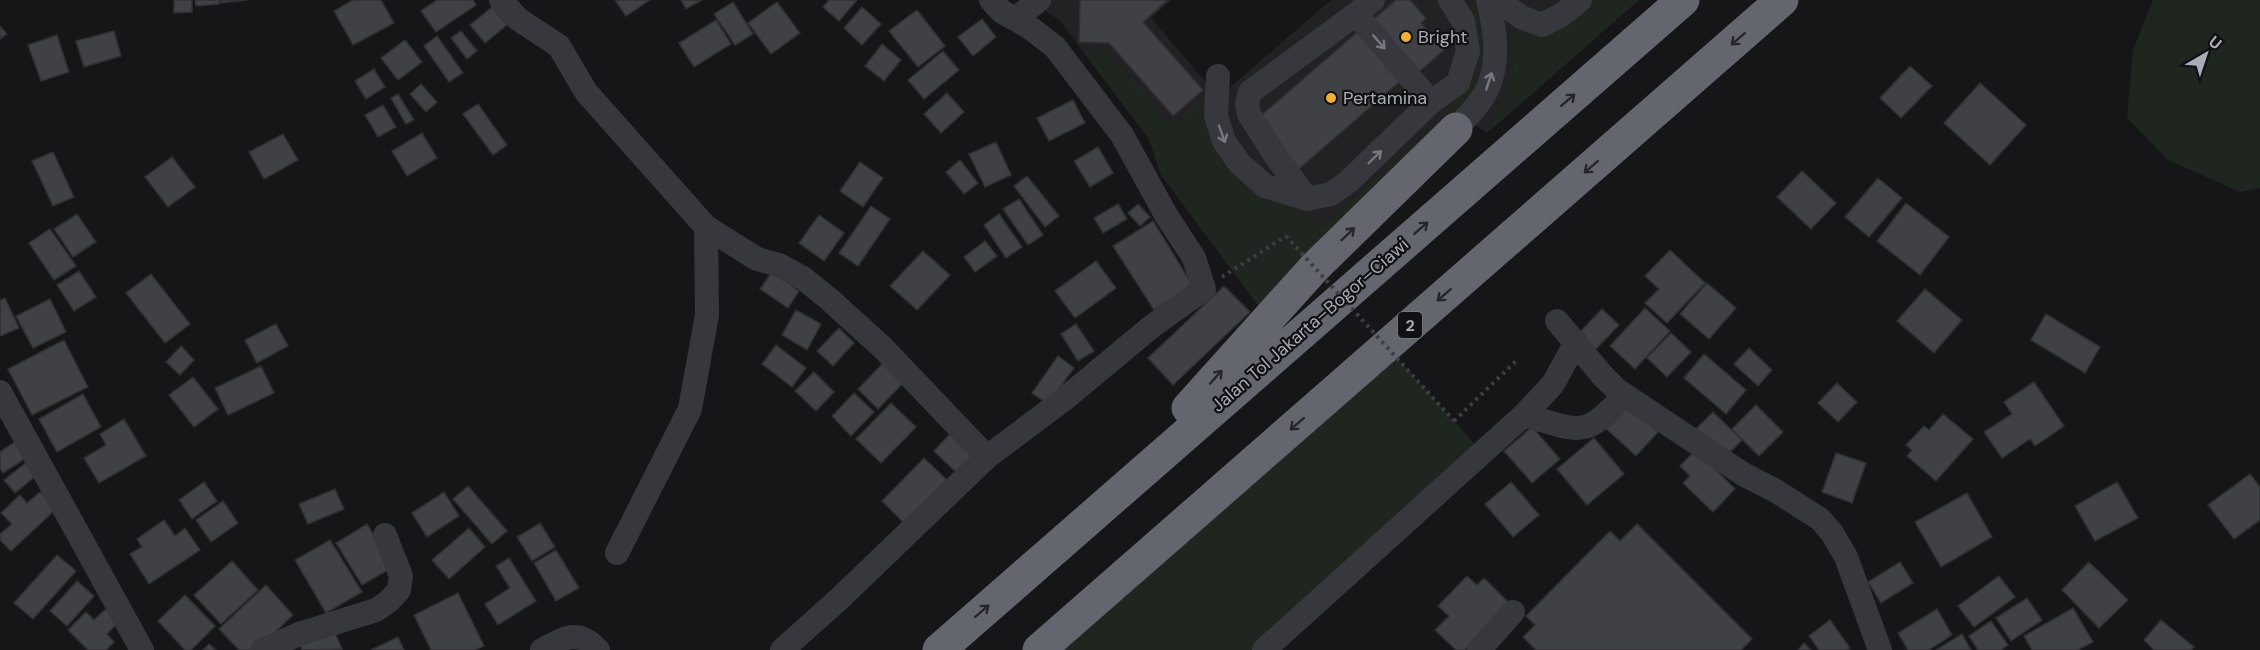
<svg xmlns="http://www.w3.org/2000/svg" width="2260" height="650" font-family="'DM Sans',sans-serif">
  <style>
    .built { fill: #222225; fill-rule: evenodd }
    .green { fill: #1e261f }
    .building { fill: #404145; stroke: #303034; stroke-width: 1.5 }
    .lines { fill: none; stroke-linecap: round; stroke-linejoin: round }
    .path { stroke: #3d3f44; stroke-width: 4; stroke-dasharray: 3 4.5; stroke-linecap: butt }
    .minor { stroke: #37383d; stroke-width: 24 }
    .highway { stroke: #63666e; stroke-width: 33 }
    .path-bridge { stroke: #3d3f44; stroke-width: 4; stroke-dasharray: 3 4.5; stroke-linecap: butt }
    .oneway { stroke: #26262a }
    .oneway2 { stroke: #757881 }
    .poi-dot { fill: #f2b134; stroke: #111113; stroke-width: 2 }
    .labels { text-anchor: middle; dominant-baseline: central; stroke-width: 4.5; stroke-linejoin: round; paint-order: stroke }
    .shield { fill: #111113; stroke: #7b7e86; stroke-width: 1.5 }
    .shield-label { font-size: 16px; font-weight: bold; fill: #a8adb8 }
    .poi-label { font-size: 18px; fill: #a8adb8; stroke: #111113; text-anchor: start }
    .street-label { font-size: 18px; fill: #a8adb8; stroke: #111113 }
  </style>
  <rect width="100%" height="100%" fill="#161618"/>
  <path class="built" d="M 1031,0 L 1080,0 L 1109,43 L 1174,116 L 1203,90 L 1143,22 L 1168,0 L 1171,0 L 1151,18 L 1208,85 L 1227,90 L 1331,0 L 1639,0 L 1487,133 L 1464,118 L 1261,309 L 1161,175 L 1149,139 L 1061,22 ZM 1363,28 L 1404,77 L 1300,169 Z"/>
  <path class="green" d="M 1587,0 L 1639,0 L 1487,133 C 1508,91 1522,62 1513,14 L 1538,22 Z
    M 2153,0 L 2260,0 L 2260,188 L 2240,192 L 2168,160 L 2127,118 L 2133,50 Z
    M 1469,6 L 1477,6 L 1486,19 L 1483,88 L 1261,309 L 1161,175 L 1149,139 L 1083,52 L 1107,51 L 1173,125 L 1203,98 L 1203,115 L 1224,164 L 1246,185 L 1262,196 L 1285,203 L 1322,227 L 1448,114 C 1465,91 1484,60 1477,29 C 1475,22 1472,14 1469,6 Z
    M 1387,347 L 1483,453 L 1264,650 L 1039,650 Z"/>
  <path class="building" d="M 174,0 L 192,0 L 192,12 L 174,13 Z
    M 195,0 L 219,0 L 219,4 L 196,6 Z
    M 221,0 L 247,0 L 221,3 Z
    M 353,0 L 381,0 L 394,23 L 353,45 L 334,11 Z
    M 437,0 L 473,0 L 476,5 L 436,32 L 421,11 Z
    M 615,0 L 650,0 L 626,16 Z
    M 681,0 L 702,0 L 686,9 Z
    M 829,0 L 857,0 L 839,21 L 823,7 Z
    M 1080,0 L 1168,0 L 1143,22 L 1203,90 L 1173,116 L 1109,43 L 1079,42 Z
    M 1396,0 L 1410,0 L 1426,18 L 1421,23 L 1444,50 L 1413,77 L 1367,25 Z
    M 733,2 L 753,34 L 735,45 L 714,14 Z
    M 777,2 L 800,33 L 771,54 L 748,23 Z
    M 492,7 L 507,25 L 485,43 L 470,25 Z
    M 862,7 L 881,24 L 862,45 L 844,28 Z
    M 917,10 L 945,46 L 918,67 L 889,31 Z
    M 982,19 L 996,37 L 973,56 L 958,37 Z
    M 716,20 L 731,44 L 694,67 L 679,43 Z
    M 0,26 L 7,34 L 0,39 Z
    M 1362,28 L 1405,77 L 1299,169 L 1256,120 Z
    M 114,31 L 121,56 L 84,67 L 76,41 Z
    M 461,31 L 477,51 L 467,59 L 451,38 Z
    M 57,35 L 69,72 L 41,81 L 28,45 Z
    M 437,36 L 463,73 L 449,82 L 424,46 Z
    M 405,40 L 422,62 L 398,80 L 381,58 Z
    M 882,44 L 901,60 L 884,81 L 865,66 Z
    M 943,51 L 959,70 L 924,99 L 908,80 Z
    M 1910,66 L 1932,86 L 1901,118 L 1880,98 Z
    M 374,69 L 385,87 L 366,99 L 355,81 Z
    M 1980,83 L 2026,125 L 1990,165 L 1944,123 Z
    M 421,84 L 437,102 L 426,112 L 410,94 Z
    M 947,93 L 964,112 L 941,133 L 924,114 Z
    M 398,94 L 414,120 L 406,124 L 391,98 Z
    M 1073,100 L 1085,123 L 1049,141 L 1037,118 Z
    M 478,104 L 507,145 L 493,155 L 463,114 Z
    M 383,105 L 396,127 L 378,137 L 365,115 Z
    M 422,133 L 437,158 L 407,176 L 392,151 Z
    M 283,134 L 298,160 L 264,179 L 249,152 Z
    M 996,142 L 1011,175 L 985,187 L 969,154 Z
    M 1098,147 L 1113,173 L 1090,187 L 1074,161 Z
    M 53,152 L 74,197 L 53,206 L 32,161 Z
    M 172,157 L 195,187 L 168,207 L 145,177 Z
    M 960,160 L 978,183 L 964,194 L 946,172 Z
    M 860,162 L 883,178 L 863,207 L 840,191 Z
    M 1802,171 L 1836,203 L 1811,229 L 1777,197 Z
    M 1027,176 L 1059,216 L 1045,227 L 1014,186 Z
    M 1878,178 L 1902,198 L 1869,237 L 1845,217 Z
    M 1019,199 L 1043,235 L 1028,245 L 1003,209 Z
    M 1906,203 L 1949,237 L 1920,275 L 1877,241 Z
    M 1118,204 L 1127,219 L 1103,233 L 1094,218 Z
    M 1138,204 L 1150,217 L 1140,226 L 1128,213 Z
    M 871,206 L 890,219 L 858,266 L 839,253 Z
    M 77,214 L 96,242 L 73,257 L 54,229 Z
    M 999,214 L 1022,247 L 1006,258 L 984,225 Z
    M 819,215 L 844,233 L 824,261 L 799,243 Z
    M 1153,221 L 1193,286 L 1154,310 L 1113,246 Z
    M 50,229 L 76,266 L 54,280 L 29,243 Z
    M 985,241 L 997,256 L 975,272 L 964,257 Z
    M 1670,250 L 1705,283 L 1667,323 L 1645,303 L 1659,289 L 1645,276 Z
    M 923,251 L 950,275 L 917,310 L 890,286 Z
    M 1096,261 L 1116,288 L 1075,318 L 1055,291 Z
    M 79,271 L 96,297 L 74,311 L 57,285 Z
    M 772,272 L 799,291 L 788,308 L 760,289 Z
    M 151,274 L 190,324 L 165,343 L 126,293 Z
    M 1707,283 L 1736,308 L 1709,339 L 1680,314 Z
    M 1224,286 L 1250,312 L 1173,385 L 1148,358 Z
    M 1925,289 L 1962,320 L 1934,353 L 1897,321 Z
    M 5,298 L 19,328 L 0,336 L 0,300 Z
    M 50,299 L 66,332 L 33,348 L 16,316 Z
    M 1645,308 L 1670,331 L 1635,369 L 1610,346 Z
    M 1602,309 L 1619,325 L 1596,349 L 1579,333 Z
    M 796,310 L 821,324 L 807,350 L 782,335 Z
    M 2046,314 L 2100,347 L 2085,373 L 2031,340 Z
    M 276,324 L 288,346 L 257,363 L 245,340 Z
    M 1076,324 L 1094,351 L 1078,361 L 1061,334 Z
    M 839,328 L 854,343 L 833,366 L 817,351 Z
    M 1671,333 L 1691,352 L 1667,377 L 1647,358 Z
    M 64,340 L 88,387 L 32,415 L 8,369 Z
    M 776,345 L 806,368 L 792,387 L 762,364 Z
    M 181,346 L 194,360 L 180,375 L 166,362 Z
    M 1749,348 L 1772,370 L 1758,386 L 1734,364 Z
    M 1704,354 L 1746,390 L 1726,414 L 1684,378 Z
    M 1058,356 L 1074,368 L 1048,404 L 1032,393 Z
    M 887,359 L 908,378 L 878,409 L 858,389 Z
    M 261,366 L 274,393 L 228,415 L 215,388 Z
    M 814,372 L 834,392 L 816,411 L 795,391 Z
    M 193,377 L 218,409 L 194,427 L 169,395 Z
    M 2034,382 L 2064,426 L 2035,446 L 2030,439 L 2002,458 L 1984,432 L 2012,414 L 2004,402 Z
    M 1837,383 L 1857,402 L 1838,422 L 1818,403 Z
    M 854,393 L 874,412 L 851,436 L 832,416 Z
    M 83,394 L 101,427 L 57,452 L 39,419 Z
    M 1623,400 L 1658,432 L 1636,456 L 1601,424 Z
    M 891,403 L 916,427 L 881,463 L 856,439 Z
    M 1756,405 L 1783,432 L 1759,456 L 1732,429 Z
    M 1713,412 L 1742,440 L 1723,459 L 1694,431 Z
    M 1943,414 L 1973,439 L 1936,481 L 1907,456 L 1912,450 L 1906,445 L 1924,426 L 1929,430 Z
    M 124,419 L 146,456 L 99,483 L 84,458 L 106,445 L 100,434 Z
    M 1532,427 L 1560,459 L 1532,483 L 1504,451 Z
    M 952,432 L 979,459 L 961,477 L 934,451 Z
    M 1594,438 L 1624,474 L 1587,505 L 1557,469 Z
    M 15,442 L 26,458 L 3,473 L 0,468 L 0,452 Z
    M 1696,450 L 1735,489 L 1713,512 L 1683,483 L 1690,476 L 1680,466 Z
    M 1836,453 L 1866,463 L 1852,503 L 1822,492 Z
    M 924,458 L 952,485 L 910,529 L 882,501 Z
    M 27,462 L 37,475 L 15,493 L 4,480 Z
    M 2250,474 L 2260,487 L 2260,520 L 2234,539 L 2208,505 Z
    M 204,482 L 217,501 L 192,519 L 179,500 Z
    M 1511,482 L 1539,515 L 1513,537 L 1485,504 Z
    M 2117,482 L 2138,518 L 2095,541 L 2075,506 Z
    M 468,486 L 507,531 L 492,544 L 453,499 Z
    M 335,489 L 344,509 L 308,524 L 299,504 Z
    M 40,492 L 56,509 L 11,551 L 0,540 L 0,534 L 12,524 L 1,513 L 20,495 L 27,503 Z
    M 444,492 L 459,516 L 427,537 L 412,513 Z
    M 1967,493 L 1992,537 L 1941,567 L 1915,522 Z
    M 223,501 L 238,523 L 211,542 L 196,520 Z
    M 164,520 L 175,536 L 185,528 L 200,550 L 149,584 L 130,554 L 142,547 L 137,539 Z
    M 540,523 L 555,547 L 532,561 L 517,537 Z
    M 367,524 L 393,567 L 362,585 L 336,543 Z
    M 1637,524 L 1752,639 L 1741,650 L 1536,650 L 1523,637 L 1535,625 L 1526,616 L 1610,531 L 1620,541 Z
    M 469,528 L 485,547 L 449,579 L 432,560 Z
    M 330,540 L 362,592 L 326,613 L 295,560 Z
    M 556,550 L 579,588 L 556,601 L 534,563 Z
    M 57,555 L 76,571 L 33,619 L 14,603 Z
    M 509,558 L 536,601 L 498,625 L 485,604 L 510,588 L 496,566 Z
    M 232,561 L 258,590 L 221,624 L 194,595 Z
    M 1900,562 L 1913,583 L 1881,603 L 1868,582 Z
    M 2089,562 L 2128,600 L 2099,628 L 2062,590 Z
    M 1467,576 L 1477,585 L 1484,578 L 1510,604 L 1465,650 L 1456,650 L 1435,630 L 1449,616 L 1438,606 Z
    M 1999,576 L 2015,597 L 1974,627 L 1958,606 Z
    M 77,581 L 94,596 L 67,626 L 50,611 Z
    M 266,585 L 293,615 L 256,650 L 239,650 L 219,629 Z
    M 458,593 L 484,646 L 475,650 L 431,650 L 414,615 Z
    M 185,595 L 215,626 L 191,650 L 185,650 L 158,621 Z
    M 2027,598 L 2042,620 L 2011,641 L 1996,618 Z
    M 2073,608 L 2093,642 L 2078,650 L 2032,650 L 2024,636 Z
    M 106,609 L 118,623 L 107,634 L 114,642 L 106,650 L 88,650 L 68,630 L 86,612 L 94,620 Z
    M 1937,609 L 1952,635 L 1929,650 L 1908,650 L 1898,633 Z
    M 1830,620 L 1850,648 L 1847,650 L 1819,650 L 1809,636 Z
    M 2161,620 L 2194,647 L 2191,650 L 2154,650 L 2144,640 Z
    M 1991,621 L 2008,645 L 2001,650 L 1978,650 L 1969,636 Z
    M 333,628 L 342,649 L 302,650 L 299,642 Z
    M 1962,634 L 1971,650 L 1936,650 Z
    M 398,637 L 404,650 L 371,650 Z
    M 1804,643 L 1811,650 L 1798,650 Z
    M 209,644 L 216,650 L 203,650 Z"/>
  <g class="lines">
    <path class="path" d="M 1222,277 L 1286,236
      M 1454,421 L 1518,359"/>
    <path class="minor" d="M 501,0 L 518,19 L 559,46 L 586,92 L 706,227 L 757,259 L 779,265 L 803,278 L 829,299 L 883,348 L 987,457
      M 1373,0 L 1356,14 L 1431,102
      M 1497,0 L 1521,17 L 1542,25 L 1563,14 L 1580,0
      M 1015,19 L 1039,0
      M 1218,76 L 1216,116 L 1224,141 L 1239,163 L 1265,186 L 1307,199 L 1331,194 L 1348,182 L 1431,102 L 1458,83 L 1468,51 L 1463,21 L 1450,0
      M 1456,129 C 1467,116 1481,104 1488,88 C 1500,59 1495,29 1488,0
      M 1307,199 L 1275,155 L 1249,114 L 1247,103 L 1250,92 L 1356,14
      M 1557,321 L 1602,375 L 1617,390 L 1743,474 L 1776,491 L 1820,519 L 1832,533 L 1846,557 L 1880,650
      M 0,392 L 142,650
      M 1524,415 C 1578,430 1584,441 1624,395
      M 617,553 L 690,409 L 707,315 L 706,227
      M 263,650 L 299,634 L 376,610 L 389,601 L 399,590 L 401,576 L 385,535
      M 542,650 C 565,638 577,628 598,650
      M 782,650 L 837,601 L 987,457 L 1062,401 L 1151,327 L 1204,289 L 1194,258 L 1166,215 L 1122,135 L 1055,47 L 1029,27 L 1001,11 L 991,0
      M 1264,650 L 1524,415 L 1553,384 L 1576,342
      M 1479,650 L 1513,612"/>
    <path class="highway" d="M 1188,408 L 1315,267 L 1456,129
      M 939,650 L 1683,0
      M 1039,650 L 1782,0"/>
    <path class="path-bridge" d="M 1286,236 L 1454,421"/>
  </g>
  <defs><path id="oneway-shaft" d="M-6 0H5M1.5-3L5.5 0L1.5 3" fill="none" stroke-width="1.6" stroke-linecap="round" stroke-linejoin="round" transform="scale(1.5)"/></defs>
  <g class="oneway">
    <use href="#oneway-shaft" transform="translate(1738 39) rotate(139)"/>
    <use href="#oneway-shaft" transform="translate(1568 100) rotate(-41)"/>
    <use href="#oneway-shaft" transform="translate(1591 167) rotate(139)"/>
    <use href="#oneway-shaft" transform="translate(1421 228) rotate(-41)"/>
    <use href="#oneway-shaft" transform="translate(1348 234) rotate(-44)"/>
    <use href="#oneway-shaft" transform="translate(1444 295) rotate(139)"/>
    <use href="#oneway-shaft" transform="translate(1216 377) rotate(-48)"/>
    <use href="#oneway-shaft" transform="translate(1297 424) rotate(139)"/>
    <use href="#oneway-shaft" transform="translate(982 611) rotate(-41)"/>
  </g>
  <g class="oneway2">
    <use href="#oneway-shaft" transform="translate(1379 42) rotate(49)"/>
    <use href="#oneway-shaft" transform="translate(1489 81) rotate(-72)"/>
    <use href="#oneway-shaft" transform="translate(1222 134) rotate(70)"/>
    <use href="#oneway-shaft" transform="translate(1375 157) rotate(-44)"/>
  </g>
  <g class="poi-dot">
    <circle cx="1406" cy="37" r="6"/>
    <circle cx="1331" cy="98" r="6"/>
  </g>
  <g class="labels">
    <rect class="shield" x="1398" y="312" width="24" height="26" rx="4.5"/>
    <g class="shield-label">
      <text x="1410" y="325">2</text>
    </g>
    <g class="poi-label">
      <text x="1418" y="37">Bright</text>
      <text x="1343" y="98">Pertamina</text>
    </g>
    <g class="street-label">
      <text transform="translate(1310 325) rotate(-41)">Jalan Tol Jakarta–Bogor–Ciawi</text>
    </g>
  </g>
  <g transform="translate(2206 54) rotate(39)" stroke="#111113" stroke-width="4.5" paint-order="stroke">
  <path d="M0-4.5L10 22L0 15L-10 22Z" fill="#a8adb8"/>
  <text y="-9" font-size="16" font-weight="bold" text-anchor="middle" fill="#a8adb8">U</text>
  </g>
</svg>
